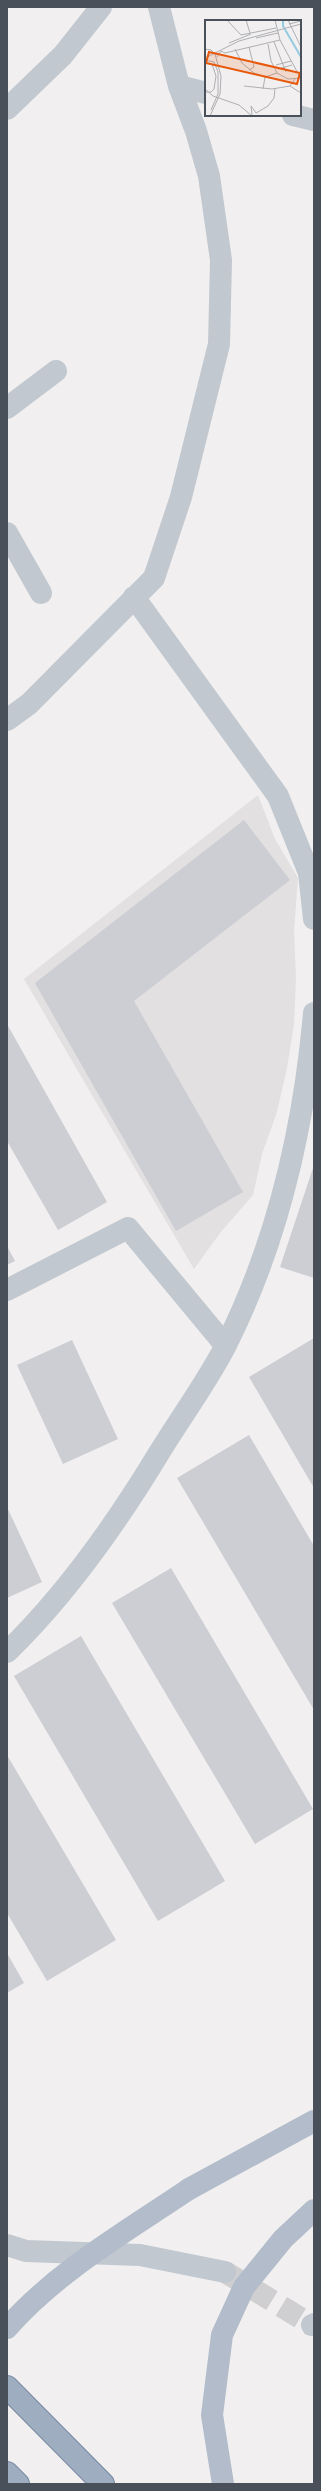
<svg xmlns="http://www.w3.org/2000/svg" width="321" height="2491" font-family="'Space Grotesk',sans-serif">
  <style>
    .education { fill: #e2e0e0 }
    .building { fill: #ccced3 }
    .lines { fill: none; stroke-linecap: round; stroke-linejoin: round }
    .minor-tunnel { stroke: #cfcfd1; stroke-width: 22; stroke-dasharray: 22 11; stroke-linecap: butt }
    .trunk-casing { stroke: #7889a3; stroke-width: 24 }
    .minor { stroke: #c1c8cf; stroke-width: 22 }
    .primary { stroke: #b2bcca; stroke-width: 22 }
    .trunk { stroke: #9fadc0; stroke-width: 22 }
    .primary-bridge { stroke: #b2bcca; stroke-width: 22 }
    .inset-river { fill: none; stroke: #95cbe1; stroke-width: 2 }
    .inset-road { fill: none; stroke: #aeafb3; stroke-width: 1 }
    .view { fill: #e8590c; fill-opacity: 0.15; stroke: #e8590c; stroke-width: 2 }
    .inset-edge { fill: none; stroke: #49505a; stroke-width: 2 }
  </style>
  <rect width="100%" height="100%" fill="#f1efef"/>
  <path class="education" d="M 258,795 L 275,839 L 298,878 L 294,931 L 296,977 L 294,1024 L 287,1068 L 277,1112 L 262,1154 L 253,1195 L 220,1233 L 194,1269 L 24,979 Z"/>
  <path class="building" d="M 244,820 L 290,880 L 134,1001 L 243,1192 L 176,1231 L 35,983 Z
    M 7,1024 L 107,1202 L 58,1230 L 7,1141 Z
    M 314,1165 L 314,1278 L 280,1267 Z
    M 7,1246 L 15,1261 L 7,1265 Z
    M 314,1338 L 314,1488 L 249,1377 Z
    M 72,1340 L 118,1439 L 63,1464 L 17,1365 Z
    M 249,1435 L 314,1546 L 314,1710 L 177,1478 Z
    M 7,1507 L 42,1582 L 7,1598 Z
    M 171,1568 L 313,1809 L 255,1844 L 112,1603 Z
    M 81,1636 L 225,1881 L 158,1921 L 14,1676 Z
    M 7,1755 L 116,1940 L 47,1981 L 7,1913 Z
    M 7,1953 L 24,1983 L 7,1993 Z"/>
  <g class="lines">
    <path class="minor-tunnel" d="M 225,2272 L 312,2325"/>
    <g class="trunk-casing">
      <path id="trunk" d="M 7,2387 L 103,2484
        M 7,2473 L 18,2484"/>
    </g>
    <path class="minor" d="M 179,86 L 206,93
      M 7,109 L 63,55 L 101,7
      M 293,115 L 314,120
      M 7,408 L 56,371
      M 7,533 L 41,593
      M 134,597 L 278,796 L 309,873 L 314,919
      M 7,720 L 29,704 L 154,578 L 181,497 L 219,344 L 221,260 L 209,176 L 196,131 L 179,86 L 159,7
      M 7,1290 L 128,1228 L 225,1345
      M 7,1652 C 67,1594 116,1524 159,1453 C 181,1417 207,1382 226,1345 C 278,1241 304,1127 314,1013
      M 7,2245 L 26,2251 L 140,2255 L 225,2272
      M 312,2325 L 314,2324"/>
    <path class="primary" d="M 189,2189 L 314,2121
      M 223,2484 L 212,2415 L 222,2335 L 244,2287 L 283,2239 L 314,2210"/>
    <use href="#trunk" class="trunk"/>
    <path class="primary-bridge" d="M 7,2328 C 57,2271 127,2231 189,2189"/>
  </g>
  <g transform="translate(205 20)">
    <rect width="96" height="96" fill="#f1efef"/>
    <path class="inset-river" d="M 78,0 L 78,6 L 96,37"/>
    <path class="inset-road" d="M 22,0 L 36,15 L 71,8M 41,0 L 45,13M 70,0 L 75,20 L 96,59M 83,0 L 96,27M 84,4 L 96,1M 51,18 L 73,13M 69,22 L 81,52M 24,23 L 46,14M 63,24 L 66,41 L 72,53 L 83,59 L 96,58M 0,29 L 6,30 L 10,34 L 16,56 L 15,74 L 5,96M 30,29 L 37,43 L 49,53 L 60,57 L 72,53M 12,37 L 16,31 L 20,33 L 75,20M 0,38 L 34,21 L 96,4M 0,40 L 9,42 L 13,52 L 13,74 L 6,90M 71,45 L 86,41M 73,49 L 87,45M 44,50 L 49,47 L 44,27M 39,66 L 67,69 L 85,66 L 90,59M 85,66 L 96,73M 0,69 L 8,76 L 34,85 L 47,96M 58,69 L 60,57M 0,72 L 6,72 L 9,69 L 11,56 L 7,44M 47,95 L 46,86 L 51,93 L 63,86 L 69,78 L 70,68"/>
    <path class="view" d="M 4,32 L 95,53 L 92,64 L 1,43 Z"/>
    <rect width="96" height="96" class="inset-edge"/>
  </g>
  <rect width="321" height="2491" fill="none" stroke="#49505a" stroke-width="16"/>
</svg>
